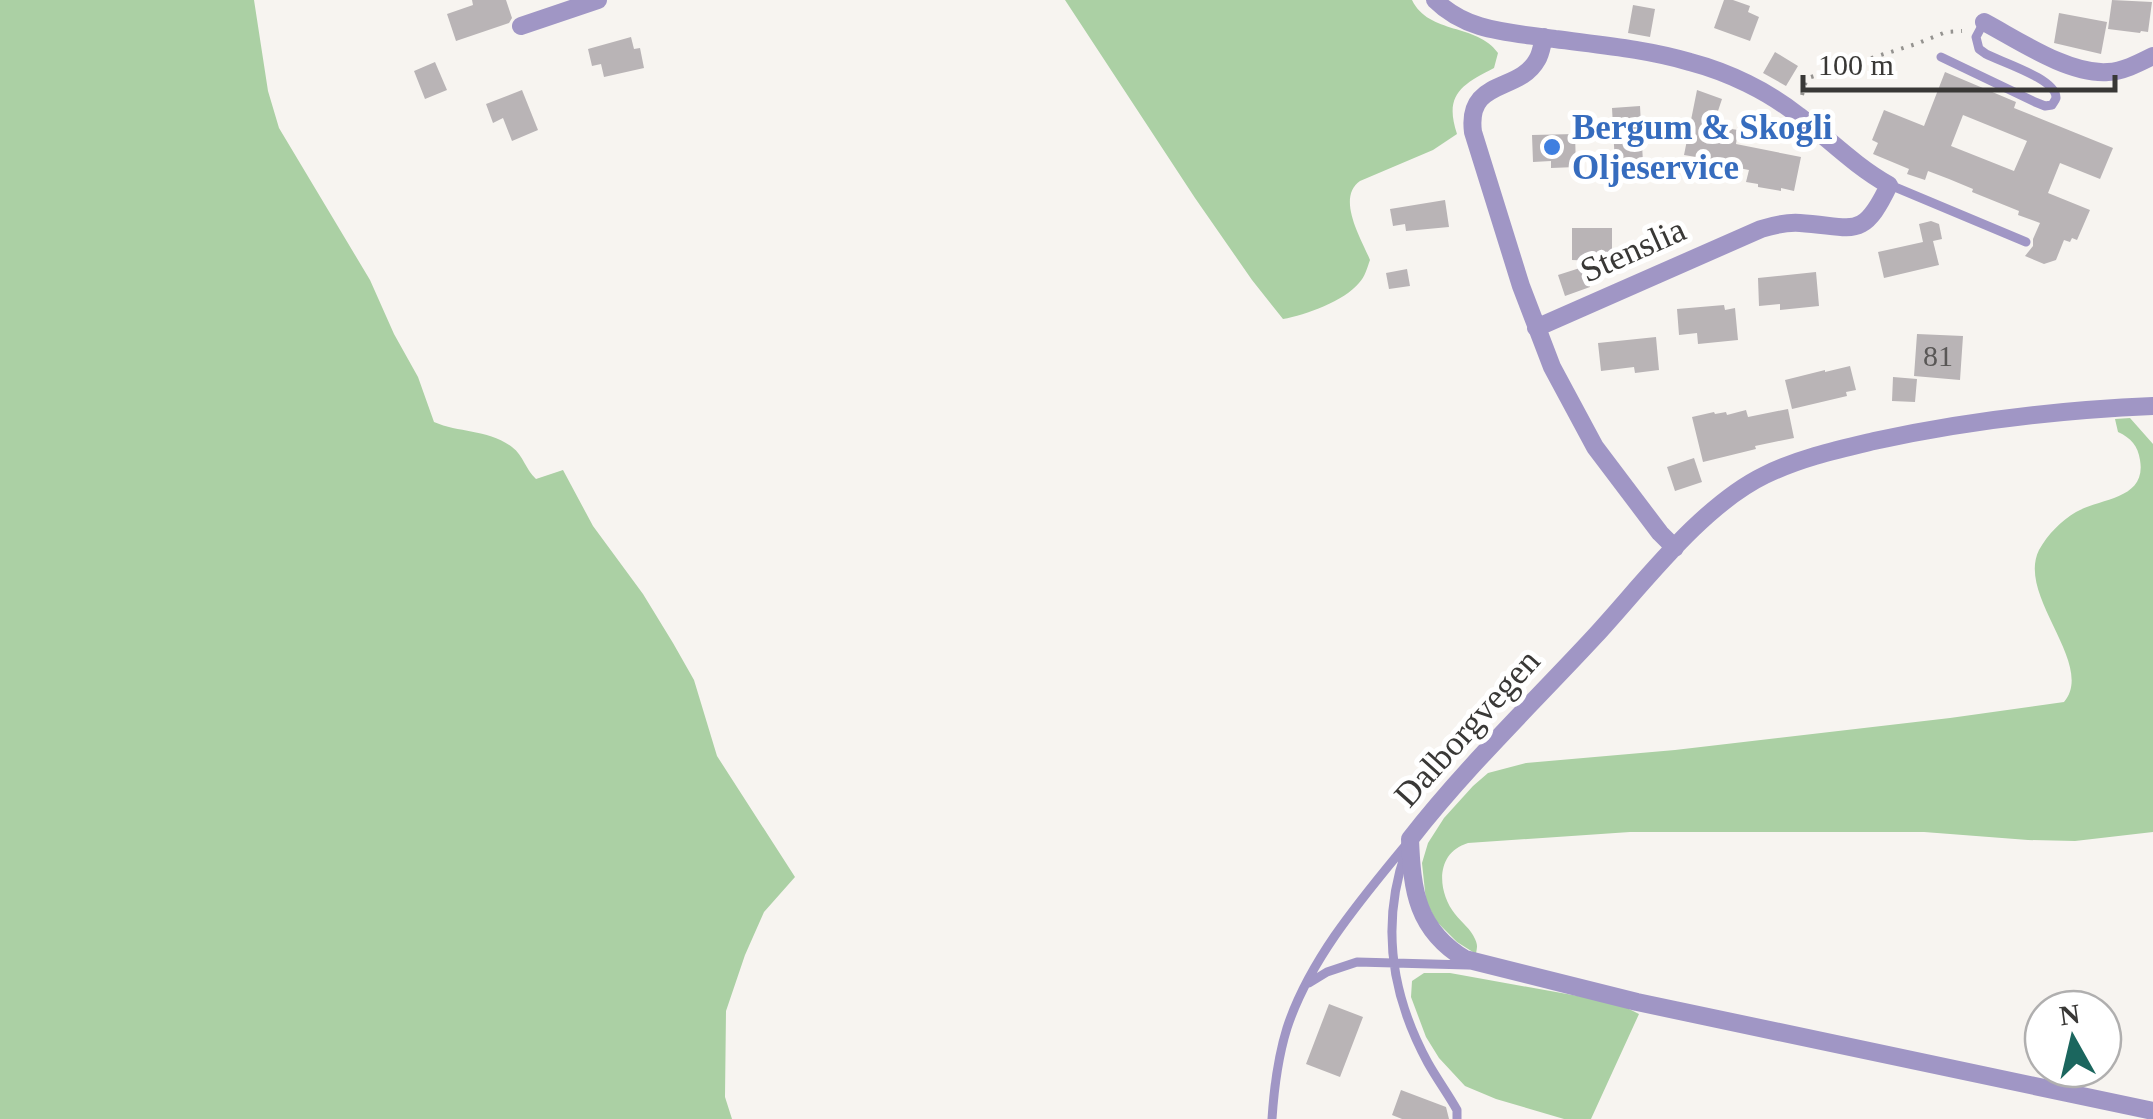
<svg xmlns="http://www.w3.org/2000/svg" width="2153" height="1119" font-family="'Times New Roman',serif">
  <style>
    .green { fill: #abd0a4 }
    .building { fill: #b9b4b6; fill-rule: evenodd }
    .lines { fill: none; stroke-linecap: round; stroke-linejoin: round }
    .path { stroke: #959390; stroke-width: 4; stroke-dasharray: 2.5 8; stroke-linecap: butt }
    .service { stroke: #a096c5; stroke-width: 9 }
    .minor { stroke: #a096c5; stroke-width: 18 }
    .shop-dot { fill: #3f7fe0; stroke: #fff; stroke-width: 4 }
    .labels { text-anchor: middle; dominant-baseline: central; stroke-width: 10; stroke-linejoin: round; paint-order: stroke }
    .number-label { font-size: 30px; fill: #595756 }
    .shop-label { font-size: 35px; font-weight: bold; fill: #366cbe; stroke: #fff; text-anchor: start }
    .street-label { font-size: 35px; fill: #393836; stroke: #fff }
  </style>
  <rect width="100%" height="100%" fill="#f7f4f0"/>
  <path class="green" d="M 0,0 L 254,0 L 268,91 L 279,128 L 370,280 L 394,334 L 418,377 L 434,422 C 459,433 488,429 512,447 C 524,456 525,469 536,479 L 563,470 L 593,526 L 643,594 L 673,643 L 694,680 L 717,756 L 795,877 L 764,912 L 745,955 L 726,1011 L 725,1097 L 732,1119 L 0,1119 Z
    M 1065,0 L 1412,0 C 1429,35 1477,23 1498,53 L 1494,68 C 1461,85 1444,95 1457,134 L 1433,150 L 1360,181 C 1336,198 1361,238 1370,260 C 1367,268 1365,277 1359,283 C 1344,301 1306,315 1283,319 L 1252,280 L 1195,198 Z
    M 2130,418 L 2153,444 L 2153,832 L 2075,841 L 2028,840 L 1924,832 L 1630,832 L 1468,843 C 1435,853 1437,891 1455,914 C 1462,923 1471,929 1475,939 C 1478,946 1477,946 1476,954 L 1457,942 L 1436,921 L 1426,901 L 1422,863 L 1428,843 L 1444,818 L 1473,786 L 1488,773 L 1526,763 L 1675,750 L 1950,718 L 2064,702 C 2096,664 2016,596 2039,550 C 2048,534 2061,521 2076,512 C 2100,498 2147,500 2140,460 C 2138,446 2131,438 2118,432 L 2115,419 Z
    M 1424,973 L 1450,973 L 1617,1003 L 1639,1014 L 1591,1119 L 1564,1119 L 1496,1099 L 1465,1086 L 1439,1058 L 1426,1037 L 1411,997 L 1412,981 Z"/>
  <path class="building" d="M 472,0 L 506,0 L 512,18 L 509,23 L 456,41 L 447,14 L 473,5 Z
    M 1724,0 L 1733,0 L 1750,6 L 1748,12 L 1759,17 L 1750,41 L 1714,28 Z
    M 2112,0 L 2152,2 L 2148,32 L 2141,31 L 2140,33 L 2108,29 Z
    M 1633,5 L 1655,9 L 1650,37 L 1628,33 Z
    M 2059,13 L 2107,22 L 2101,54 L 2054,43 Z
    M 631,37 L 634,49 L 640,48 L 644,68 L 604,77 L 601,64 L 592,66 L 588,49 Z
    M 1775,52 L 1798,66 L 1786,86 L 1763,73 Z
    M 435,62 L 447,90 L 425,99 L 414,71 Z
    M 1945,72 L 2016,102 L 2014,108 L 2113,148 L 2100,179 L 2060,163 L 2048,193 L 2090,210 L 2077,240 L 2072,238 L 2070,242 L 2064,240 L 2056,260 L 2044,264 L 2025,256 L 2033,246 L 2033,239 L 2040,223 L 2018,215 L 2019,211 L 1972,192 L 1973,189 L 1949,179 L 1928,171 L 1925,180 L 1907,174 L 1909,169 L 1873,154 L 1878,143 L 1872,140 L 1884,110 L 1924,126 ZM 1963,115 L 2027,141 L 2014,171 L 1951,146 Z
    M 522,90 L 538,130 L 512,141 L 503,118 L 493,123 L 486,104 Z
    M 1697,90 L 1722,99 L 1713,126 L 1738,130 L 1736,144 L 1801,157 L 1794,191 L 1781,188 L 1781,191 L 1758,187 L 1758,184 L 1746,182 L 1749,170 L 1696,160 L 1696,157 L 1684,155 Z
    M 1640,106 L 1643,163 L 1615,164 L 1612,108 Z
    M 1575,134 L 1576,167 L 1551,168 L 1551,161 L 1533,162 L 1532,135 Z
    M 1445,200 L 1449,227 L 1406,231 L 1405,224 L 1393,226 L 1390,209 Z
    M 1931,221 L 1939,224 L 1942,239 L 1933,241 L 1939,265 L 1884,278 L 1878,252 L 1923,242 L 1919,224 Z
    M 1572,228 L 1612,228 L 1612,258 L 1599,258 L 1600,261 L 1572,260 Z
    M 1583,267 L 1590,287 L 1565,296 L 1558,275 Z
    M 1407,269 L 1410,286 L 1389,289 L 1386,273 Z
    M 1816,272 L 1819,306 L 1780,310 L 1780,304 L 1759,306 L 1758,278 Z
    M 1724,305 L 1725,310 L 1735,308 L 1738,340 L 1698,344 L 1697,333 L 1679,335 L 1677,309 Z
    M 1917,334 L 1963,336 L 1960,380 L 1914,376 Z
    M 1656,337 L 1659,370 L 1635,373 L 1634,367 L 1601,371 L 1598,343 Z
    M 1850,366 L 1856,390 L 1846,392 L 1847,396 L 1792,409 L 1785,380 L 1825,370 L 1825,372 Z
    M 1893,377 L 1917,379 L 1915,402 L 1892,401 Z
    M 1788,409 L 1794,438 L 1755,446 L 1756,449 L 1703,462 L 1692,417 L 1714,412 L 1715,414 L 1726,412 L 1727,415 L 1746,410 L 1748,417 Z
    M 1694,458 L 1702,482 L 1675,491 L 1667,467 Z
    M 1329,1004 L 1363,1017 L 1340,1077 L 1306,1064 Z
    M 1401,1090 L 1446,1107 L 1449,1119 L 1402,1119 L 1392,1115 Z"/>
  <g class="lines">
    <path class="path" d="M 1802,95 L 1806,81 L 1811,77 L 1916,44 L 1946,32 L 1962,31"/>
    <path class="service" d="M 1941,57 L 2035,102 L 2045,106 L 2052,105 C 2053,103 2055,101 2056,98 C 2057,79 2001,62 1986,54 L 1979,49 L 1976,37 L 1984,22
      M 1890,185 L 2026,242
      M 1406,851 C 1380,925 1391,995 1428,1063 C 1437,1079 1448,1094 1457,1110 L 1457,1119
      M 1309,983 L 1327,972 L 1357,962 L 1468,965
      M 1272,1119 C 1274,1088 1278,1057 1287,1028 C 1310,958 1363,897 1409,841"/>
    <path class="minor" d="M 1435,0 C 1468,33 1512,32 1555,39 C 1600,45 1646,49 1690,62 C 1728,72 1768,91 1799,116 C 1829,139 1855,166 1889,185 C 1862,242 1853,226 1800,223 C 1787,222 1774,225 1761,229 L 1536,328
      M 1984,22 C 2018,40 2069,75 2108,72 C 2124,71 2139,63 2153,56
      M 521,26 L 598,0
      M 1544,37 C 1542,45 1541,54 1537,60 C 1519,93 1466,78 1473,132 L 1521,286 L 1552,367 L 1595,447 L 1660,533 L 1675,548
      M 2153,406 C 2060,410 1965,421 1874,441 C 1836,450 1800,458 1765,475 C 1701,506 1643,584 1595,636 C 1533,703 1466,767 1410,839 C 1412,891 1417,930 1465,959 L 1637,1002 L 2153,1111"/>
  </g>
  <circle class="shop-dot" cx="1552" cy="147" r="10"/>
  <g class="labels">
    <g class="number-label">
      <text x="1938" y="355">81</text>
    </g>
    <g class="shop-label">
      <text x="1572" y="127">Bergum &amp; Skogli<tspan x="1572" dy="40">Oljeservice</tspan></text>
    </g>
    <g class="street-label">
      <text transform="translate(1633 250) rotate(-24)">Stenslia</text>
      <text transform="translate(1467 728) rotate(-48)">Dalborgvegen</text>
    </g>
  </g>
  <g transform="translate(2073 1039) rotate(352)"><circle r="48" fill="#ffffff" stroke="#b0afaf" stroke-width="2.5"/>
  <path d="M0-8L18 38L0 25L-18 38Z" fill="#1b665e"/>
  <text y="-15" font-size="28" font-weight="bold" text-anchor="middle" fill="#393836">N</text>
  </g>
  <path d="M1803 75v15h312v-15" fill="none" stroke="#393836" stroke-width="5"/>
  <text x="1818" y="75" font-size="30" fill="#393836" stroke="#ffffff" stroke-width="8" paint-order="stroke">100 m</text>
</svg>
